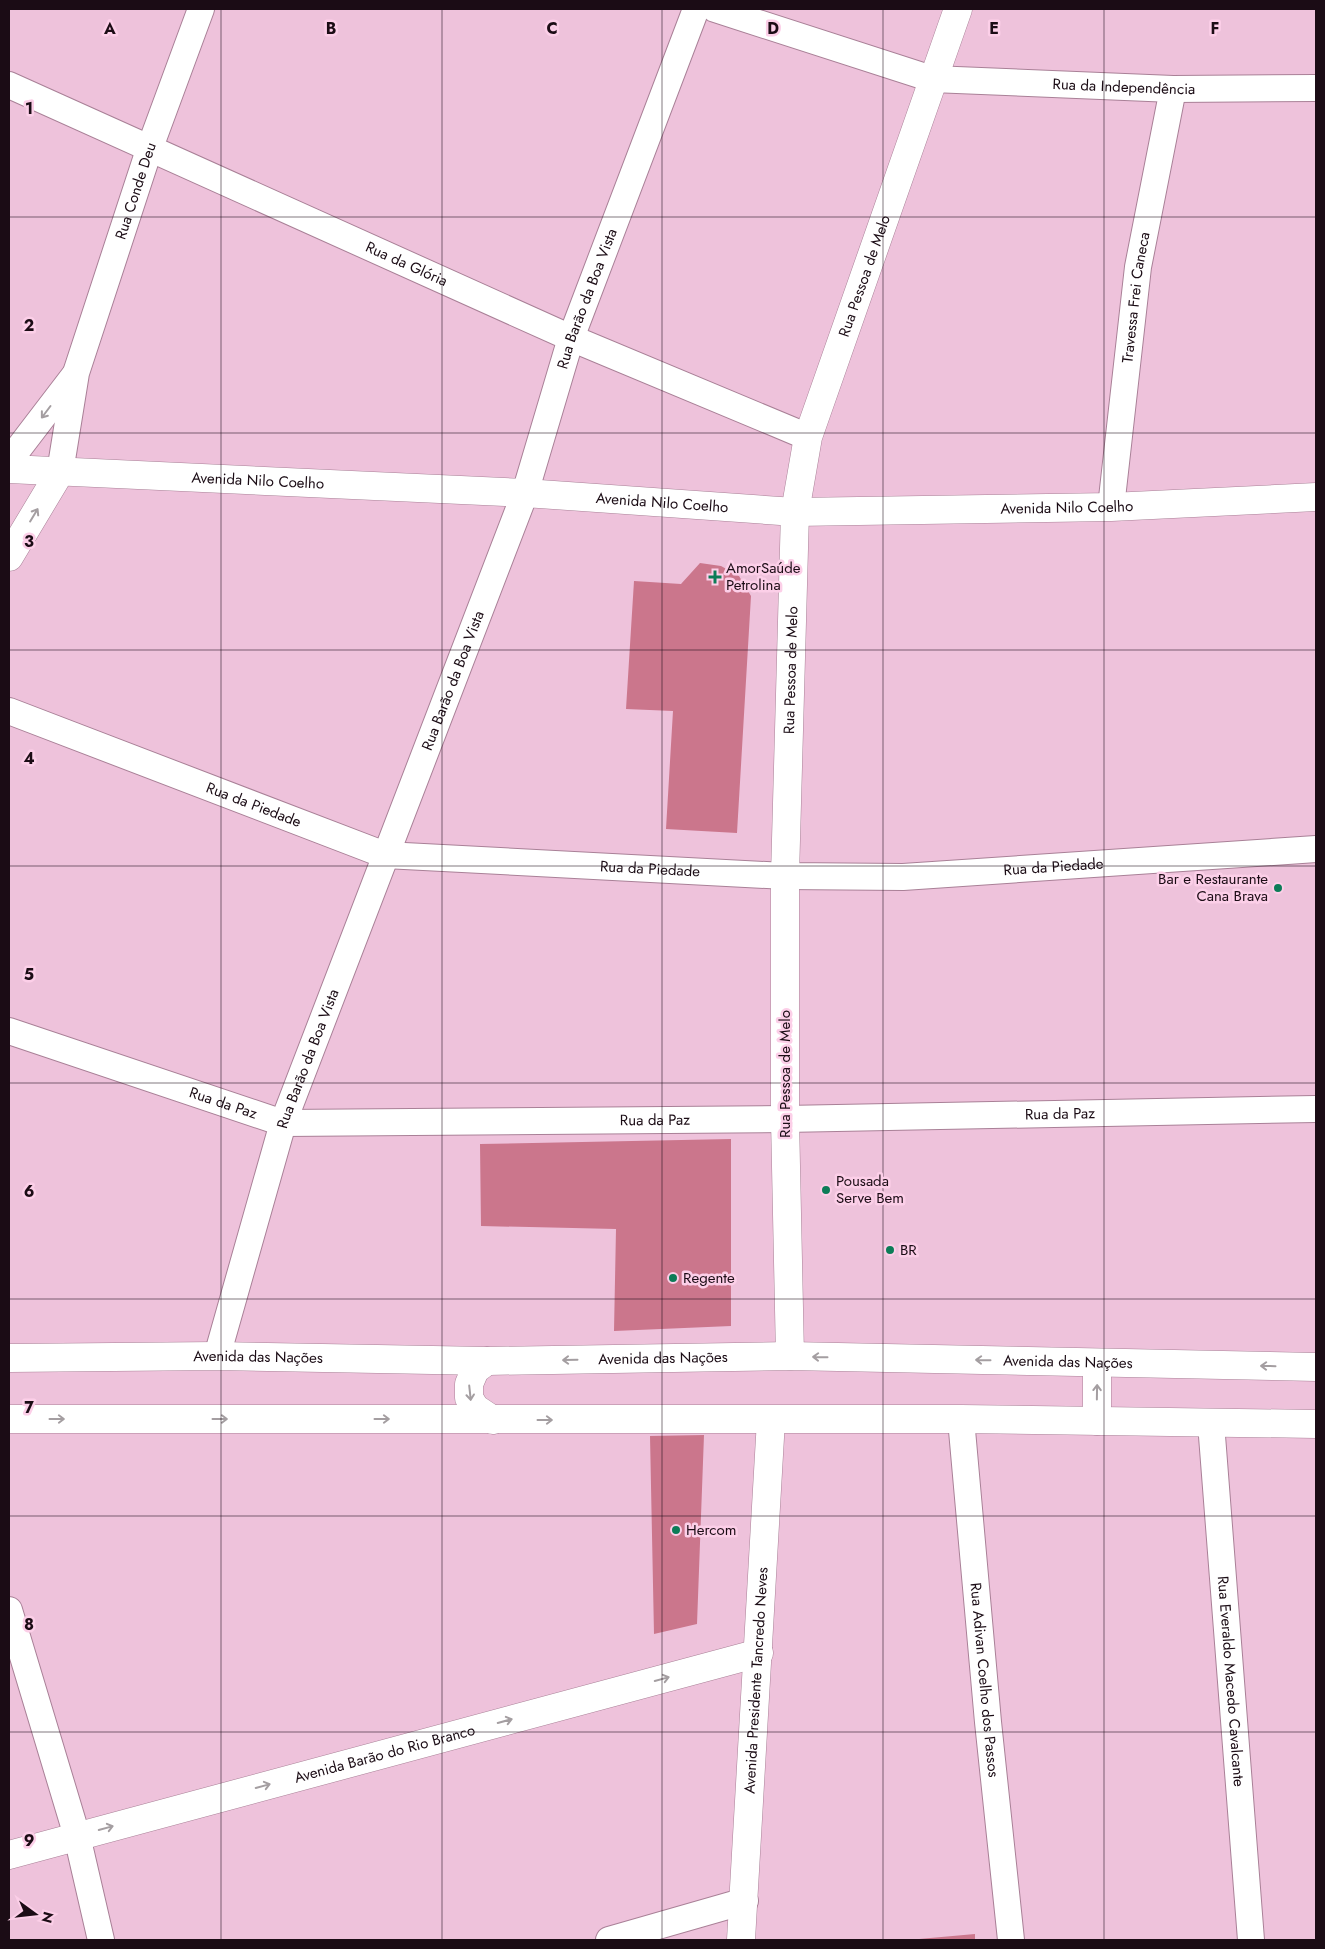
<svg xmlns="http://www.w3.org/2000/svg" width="1325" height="1949" font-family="Jost,sans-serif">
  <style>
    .building { fill: #cb768c }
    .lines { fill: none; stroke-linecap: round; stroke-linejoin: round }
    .minor-casing { stroke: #a98097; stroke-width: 28 }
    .tertiary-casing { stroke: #a98097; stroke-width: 29 }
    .secondary-casing { stroke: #a98097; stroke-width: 29 }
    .minor { stroke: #fff; stroke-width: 26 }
    .tertiary { stroke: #fff; stroke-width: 28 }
    .secondary { stroke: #fff; stroke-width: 28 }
    .oneway { stroke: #a49ea1 }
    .grid { fill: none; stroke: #1b0c15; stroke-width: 1; stroke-opacity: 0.55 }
    .poi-dot { fill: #0c7c57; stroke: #fccfe8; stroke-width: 2 }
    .labels { text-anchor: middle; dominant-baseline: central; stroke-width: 5; stroke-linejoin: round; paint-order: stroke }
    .street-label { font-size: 15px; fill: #1b0c15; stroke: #fccfe8 }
    .poi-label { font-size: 15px; fill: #1b0c15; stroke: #fccfe8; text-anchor: start }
    .grid-label { font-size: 16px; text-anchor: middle; font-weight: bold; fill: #1b0c15; stroke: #fccfe8; stroke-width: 5; stroke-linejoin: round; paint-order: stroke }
  </style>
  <rect width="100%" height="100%" fill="#eec2db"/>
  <path class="building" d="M 700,563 L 721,566 L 739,576 L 751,596 L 737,833 L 666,829 L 673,711 L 626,709 L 634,581 L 681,584 Z
    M 731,1139 L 731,1326 L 614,1331 L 616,1229 L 481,1226 L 480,1144 Z
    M 704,1435 L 697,1624 L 654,1634 L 650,1436 Z
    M 975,1934 L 975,1940 L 919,1940 L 919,1939 Z"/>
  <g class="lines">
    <g class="minor-casing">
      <g id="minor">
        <path id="s1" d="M 715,9 L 932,79 L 1173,89 L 1316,88"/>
        <path id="s2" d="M 9,85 L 571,338 L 808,437"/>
        <path d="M 9,461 L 74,376"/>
        <path id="s3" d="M 60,472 L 76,373 L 149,150 L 201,9"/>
        <path id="s4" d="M 1111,507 L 1138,267 L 1173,89"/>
        <path id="s5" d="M 9,711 L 385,855 L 785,876 L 903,877 L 1316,849"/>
        <path id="s6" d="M 9,1031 L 283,1123 L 785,1119 L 1316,1109"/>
        <path id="s7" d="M 217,1356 L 283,1123 L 525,493 L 571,338 L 696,9"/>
        <path id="s8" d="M 961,1419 L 988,1722 L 1011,1940"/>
        <path id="s9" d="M 1211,1423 L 1251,1940"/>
        <path d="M 9,1610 L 77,1836 L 101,1940"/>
        <path d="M 609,1940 L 745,1901"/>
      </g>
    </g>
    <g class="tertiary-casing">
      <g id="tertiary">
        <path id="s10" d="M 790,1356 L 785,1119 L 785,876 L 795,512 L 808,437 L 958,9"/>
        <path id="s11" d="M 9,1855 L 759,1653"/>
        <path id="s12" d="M 741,1940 L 771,1420"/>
      </g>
    </g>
    <g class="secondary-casing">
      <g id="secondary">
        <path id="s13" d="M 9,469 L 525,493 L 795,512 L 1111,507 L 1316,497"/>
        <path d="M 9,557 L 60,472"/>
        <path id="s14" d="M 9,1358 L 217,1356 L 487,1361 L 790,1356 L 1316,1367"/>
        <path d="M 487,1361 L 475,1370 L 469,1384 L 469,1398 L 475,1408 L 493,1420"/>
        <path d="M 9,1419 L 961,1419 L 1316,1424"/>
        <path d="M 1097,1421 L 1097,1363"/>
      </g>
    </g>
    <use href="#minor" class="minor"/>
    <use href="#tertiary" class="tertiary"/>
    <use href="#secondary" class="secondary"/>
  </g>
  <defs><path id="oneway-shaft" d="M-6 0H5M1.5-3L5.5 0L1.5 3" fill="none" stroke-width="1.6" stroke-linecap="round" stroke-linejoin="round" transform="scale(1.25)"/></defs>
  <g class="oneway">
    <use href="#oneway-shaft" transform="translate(46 412) rotate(127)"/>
    <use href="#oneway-shaft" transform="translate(34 515) rotate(-59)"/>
    <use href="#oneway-shaft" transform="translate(820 1357) rotate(-179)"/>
    <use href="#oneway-shaft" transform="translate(570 1360) rotate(179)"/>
    <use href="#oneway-shaft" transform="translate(983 1360) rotate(-179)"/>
    <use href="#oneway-shaft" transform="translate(1268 1366) rotate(-179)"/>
    <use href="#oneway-shaft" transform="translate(1097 1392) rotate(-89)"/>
    <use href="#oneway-shaft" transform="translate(470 1393) rotate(84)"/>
    <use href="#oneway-shaft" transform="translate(57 1419)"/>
    <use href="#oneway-shaft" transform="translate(220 1419)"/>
    <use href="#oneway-shaft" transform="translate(382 1419)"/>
    <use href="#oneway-shaft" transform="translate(545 1420)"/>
    <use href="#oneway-shaft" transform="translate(662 1679) rotate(-15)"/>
    <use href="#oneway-shaft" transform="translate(505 1721) rotate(-15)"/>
    <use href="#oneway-shaft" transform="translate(263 1786) rotate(-15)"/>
    <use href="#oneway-shaft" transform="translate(106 1828) rotate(-15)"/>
  </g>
  <path class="grid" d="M 221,9 L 221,1940M 442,9 L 442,1940M 662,9 L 662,1940M 883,9 L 883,1940M 1104,9 L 1104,1940M 9,217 L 1316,217M 9,433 L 1316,433M 9,650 L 1316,650M 9,866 L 1316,866M 9,1083 L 1316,1083M 9,1299 L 1316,1299M 9,1516 L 1316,1516M 9,1732 L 1316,1732"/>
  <g class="poi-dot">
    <path d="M712.5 569.5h5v5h5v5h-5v5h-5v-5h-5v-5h5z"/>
    <circle cx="1278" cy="888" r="5"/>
    <circle cx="826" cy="1190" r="5"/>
    <circle cx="890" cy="1250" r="5"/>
    <circle cx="673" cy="1278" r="5"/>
    <circle cx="676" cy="1530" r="5"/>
  </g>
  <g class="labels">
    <g class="street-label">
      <text stroke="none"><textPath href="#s1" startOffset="420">Rua da Independência</textPath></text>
      <text stroke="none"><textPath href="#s3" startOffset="292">Rua Conde Deu</textPath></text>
      <text stroke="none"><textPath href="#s2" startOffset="436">Rua da Glória</textPath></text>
      <text stroke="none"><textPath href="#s10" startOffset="1091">Rua Pessoa de Melo</textPath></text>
      <text stroke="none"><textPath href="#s4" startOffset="211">Travessa Frei Caneca</textPath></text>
      <text stroke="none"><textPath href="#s7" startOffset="1121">Rua Barão da Boa Vista</textPath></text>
      <text stroke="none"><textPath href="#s13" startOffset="249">Avenida Nilo Coelho</textPath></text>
      <text stroke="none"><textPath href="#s13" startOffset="654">Avenida Nilo Coelho</textPath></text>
      <text stroke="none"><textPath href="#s13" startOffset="1059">Avenida Nilo Coelho</textPath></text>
      <text stroke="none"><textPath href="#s10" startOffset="686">Rua Pessoa de Melo</textPath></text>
      <text stroke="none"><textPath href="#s7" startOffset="716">Rua Barão da Boa Vista</textPath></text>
      <text stroke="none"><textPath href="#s5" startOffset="262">Rua da Piedade</textPath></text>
      <text stroke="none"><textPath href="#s5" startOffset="1072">Rua da Piedade</textPath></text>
      <text stroke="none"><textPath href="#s5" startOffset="668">Rua da Piedade</textPath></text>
      <text stroke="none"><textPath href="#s7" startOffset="311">Rua Barão da Boa Vista</textPath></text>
      <text transform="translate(785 1074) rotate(-90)">Rua Pessoa de Melo</text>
      <text stroke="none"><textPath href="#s6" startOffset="226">Rua da Paz</textPath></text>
      <text stroke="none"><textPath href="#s6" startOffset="1066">Rua da Paz</textPath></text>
      <text stroke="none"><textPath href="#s6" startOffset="661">Rua da Paz</textPath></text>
      <text stroke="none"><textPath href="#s14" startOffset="249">Avenida das Nações</textPath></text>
      <text stroke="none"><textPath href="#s14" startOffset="654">Avenida das Nações</textPath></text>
      <text stroke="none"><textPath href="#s14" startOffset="1059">Avenida das Nações</textPath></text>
      <text stroke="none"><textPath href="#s12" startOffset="260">Avenida Presidente Tancredo Neves</textPath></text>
      <text stroke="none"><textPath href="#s8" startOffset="262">Rua Adivan Coelho dos Passos</textPath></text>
      <text stroke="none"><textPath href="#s9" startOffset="259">Rua Everaldo Macedo Cavalcante</textPath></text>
      <text stroke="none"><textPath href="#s11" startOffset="389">Avenida Barão do Rio Branco</textPath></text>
    </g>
    <g class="poi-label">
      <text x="726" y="568">AmorSaúde<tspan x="726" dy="17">Petrolina</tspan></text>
      <text x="1268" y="879" text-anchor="end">Bar e Restaurante<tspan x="1268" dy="17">Cana Brava</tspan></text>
      <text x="836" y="1181">Pousada<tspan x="836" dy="17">Serve Bem</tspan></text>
      <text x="900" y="1250">BR</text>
      <text x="683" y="1278">Regente</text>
      <text x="686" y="1530">Hercom</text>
    </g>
  </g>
  <g class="grid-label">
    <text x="110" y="34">A</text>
    <text x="331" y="34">B</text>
    <text x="552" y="34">C</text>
    <text x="773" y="34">D</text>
    <text x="994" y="34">E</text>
    <text x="1215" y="34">F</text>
    <text x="29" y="114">1</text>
    <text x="29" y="331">2</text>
    <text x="29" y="547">3</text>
    <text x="29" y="764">4</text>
    <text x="29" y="980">5</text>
    <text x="29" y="1197">6</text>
    <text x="29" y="1413">7</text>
    <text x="29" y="1630">8</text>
    <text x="29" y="1846">9</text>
  </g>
  <rect width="1325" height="1949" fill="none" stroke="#1b0c15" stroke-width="20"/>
  <g transform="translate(35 1914) rotate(105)" stroke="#fccfe8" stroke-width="4" paint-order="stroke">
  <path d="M0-4L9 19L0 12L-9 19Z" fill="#1b0c15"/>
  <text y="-8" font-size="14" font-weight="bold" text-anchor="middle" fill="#1b0c15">N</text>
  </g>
</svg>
